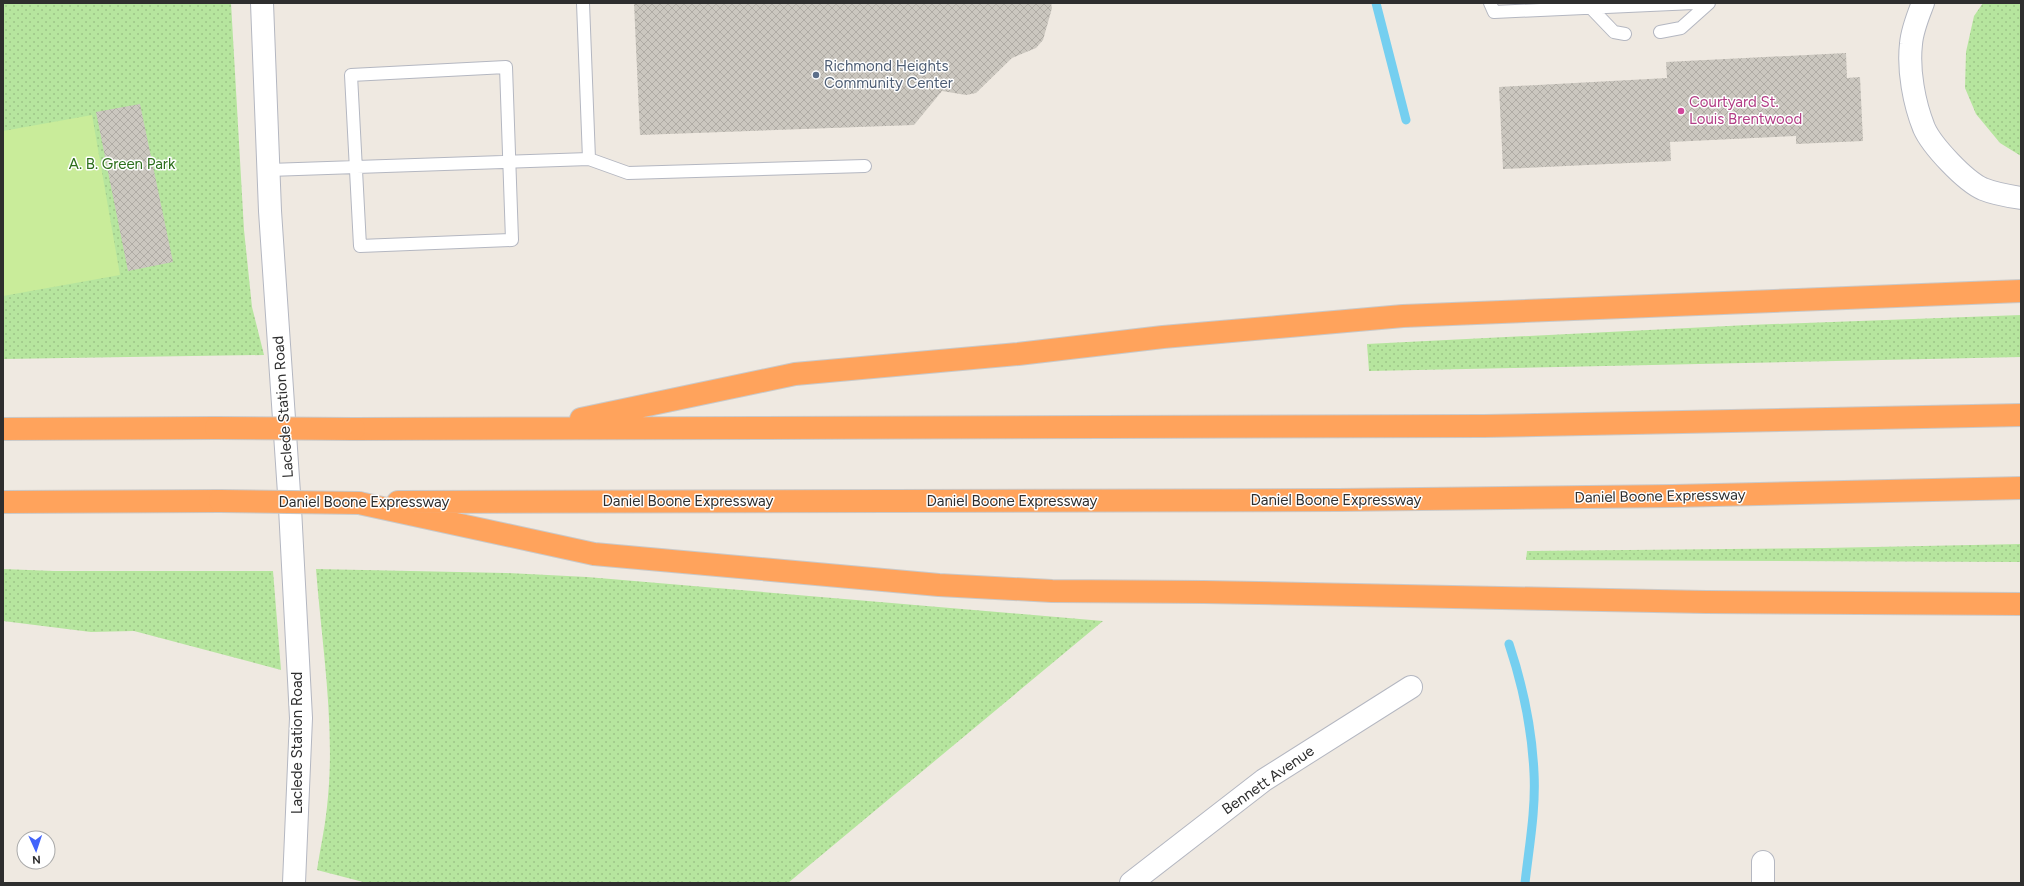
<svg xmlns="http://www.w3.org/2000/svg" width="2024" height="886" font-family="Figtree,sans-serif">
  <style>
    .green { fill: url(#green-dots) }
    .pitch { fill: #c9ec9a }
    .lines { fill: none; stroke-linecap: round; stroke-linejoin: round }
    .stream { stroke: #75cff0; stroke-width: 9 }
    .building { fill: url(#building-cross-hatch) }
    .lane-casing { stroke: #b4b7c1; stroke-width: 14 }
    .street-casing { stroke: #b4b7c1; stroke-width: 24 }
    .secondary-casing { stroke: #b4b7c1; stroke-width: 24 }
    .highway-casing { stroke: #c9c9c9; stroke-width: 24 }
    .lane { stroke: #fff; stroke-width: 12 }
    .street { stroke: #fff; stroke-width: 22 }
    .secondary { stroke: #fff; stroke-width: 22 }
    .highway { stroke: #ffa35c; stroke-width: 22 }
    .highway-bridge-casing { stroke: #c9c9c9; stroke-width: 24; stroke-linecap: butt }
    .highway-bridge { stroke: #ffa35c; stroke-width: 22 }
    .service-dot { fill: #5c6f8a; stroke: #fff; stroke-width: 1.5 }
    .hotel-dot { fill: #d1479c; stroke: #fff; stroke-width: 1.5 }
    .labels { text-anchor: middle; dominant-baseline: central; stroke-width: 3; stroke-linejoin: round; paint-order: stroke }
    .service-label { font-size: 15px; fill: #4e5e75; stroke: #fff; text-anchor: start }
    .hotel-label { font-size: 15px; fill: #b23c85; stroke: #fff; text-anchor: start }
    .park-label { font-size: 15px; fill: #2c6e1b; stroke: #fff }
    .street-label { font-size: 15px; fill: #2e2e2e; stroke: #fff }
  </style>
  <defs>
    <pattern id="green-dots" width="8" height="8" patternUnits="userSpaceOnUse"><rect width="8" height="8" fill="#b6e59e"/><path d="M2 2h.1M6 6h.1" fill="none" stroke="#9dc588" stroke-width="1.8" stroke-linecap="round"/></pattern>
    <pattern id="building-cross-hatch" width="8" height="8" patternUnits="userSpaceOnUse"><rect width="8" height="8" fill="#cbc7bf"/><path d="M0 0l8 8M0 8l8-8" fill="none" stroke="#afaba4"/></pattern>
  </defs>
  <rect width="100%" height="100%" fill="#efe9e1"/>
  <path class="green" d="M 3,3 L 231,3 L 244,230 L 252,307 L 264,355 L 3,359 Z
    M 1983,3 L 2021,3 L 2021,156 L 2000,143 L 1976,114 L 1965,88 L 1966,52 L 1974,16 Z
    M 2021,315 L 2021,357 L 1369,371 L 1367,344 L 1748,325 Z
    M 2021,544 L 2021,562 L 1526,560 L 1527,551 L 1824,548 Z
    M 3,569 L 54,571 L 273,571 L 281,670 L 134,631 L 91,632 L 3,621 Z
    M 316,569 L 506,573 L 587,577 L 1103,621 L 788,883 L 367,883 L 317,870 C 320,849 325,828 327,807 C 336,728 322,647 316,569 Z"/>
  <path class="pitch" d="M 92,115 L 120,275 L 3,296 L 3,131 Z"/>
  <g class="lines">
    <path class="stream" d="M 1376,3 L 1406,120
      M 1509,644 C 1523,686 1532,729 1534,773 C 1536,809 1529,847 1525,883"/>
  </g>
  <path class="building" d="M 634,3 L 1051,3 L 1052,8 L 1043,40 L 1036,48 L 1012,58 L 976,93 L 966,95 L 942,91 L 914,125 L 640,135 Z
    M 1846,53 L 1847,78 L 1860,77 L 1863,141 L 1796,144 L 1796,136 L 1670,142 L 1671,161 L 1503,169 L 1499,87 L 1667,78 L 1666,62 Z
    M 140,104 L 173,262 L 128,271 L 96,112 Z"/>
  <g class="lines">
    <g class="lane-casing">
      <path id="lane" d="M 583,3 L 589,159
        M 1490,3 L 1494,12 L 1694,3
        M 1591,8 L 1614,32 L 1625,34
        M 1660,32 L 1681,28 L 1709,3
        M 506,67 L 512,240 L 360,246 L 351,75 Z
        M 269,170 L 589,159 L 628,173 L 865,166"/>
    </g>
    <g class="street-casing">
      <path id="street" d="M 262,3 L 270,211 L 290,508 L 301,718 L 294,883
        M 1131,883 L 1264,780 L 1411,687
        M 1763,883 L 1763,862"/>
    </g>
    <g class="secondary-casing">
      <path id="secondary" d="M 1923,3 C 1918,16 1912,30 1911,44 C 1908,70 1914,103 1924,128 C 1932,146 1965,181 1983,189 C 1995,194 2008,196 2021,198"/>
    </g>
    <g class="highway-casing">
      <path id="highway" d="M 581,419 L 795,374 L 1018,354 L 1163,337 L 1278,327 L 1403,316 L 2021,291
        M 3,429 L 216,428
        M 354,429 L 1484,426 L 2021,415
        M 3,502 L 220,501
        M 398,502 L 1338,500 L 1673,496 L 2021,488
        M 359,503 L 594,554 L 939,585 L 1052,591 L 1204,592 L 1706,602 L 2021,604"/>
    </g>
    <use href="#lane" class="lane"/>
    <use href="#street" class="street"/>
    <use href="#secondary" class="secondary"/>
    <use href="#highway" class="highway"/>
    <g class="highway-bridge-casing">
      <path id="highway-bridge" d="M 216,428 L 354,429
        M 220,501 L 359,503"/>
    </g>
    <use href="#highway-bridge" class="highway-bridge"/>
  </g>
  <circle class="service-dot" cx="816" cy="75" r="4"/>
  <circle class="hotel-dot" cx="1681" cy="111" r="4"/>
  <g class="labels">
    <g class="service-label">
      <text x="824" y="66">Richmond Heights<tspan x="824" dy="17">Community Center</tspan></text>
    </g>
    <g class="hotel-label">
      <text x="1689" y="102">Courtyard St.<tspan x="1689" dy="17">Louis Brentwood</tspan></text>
    </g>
    <g class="park-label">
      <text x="122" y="164">A. B. Green Park</text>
    </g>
    <g class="street-label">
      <text transform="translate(283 407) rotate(-94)">Laclede Station Road</text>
      <text transform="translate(1660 496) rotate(-1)">Daniel Boone Expressway</text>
      <text x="1336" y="500">Daniel Boone Expressway</text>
      <text x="688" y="501">Daniel Boone Expressway</text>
      <text x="1012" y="501">Daniel Boone Expressway</text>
      <text x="364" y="502">Daniel Boone Expressway</text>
      <text transform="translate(297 743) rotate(-90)">Laclede Station Road</text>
      <text transform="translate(1268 780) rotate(-35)">Bennett Avenue</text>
    </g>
  </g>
  <rect width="2024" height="886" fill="none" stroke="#2e2e2e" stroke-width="8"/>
  <g transform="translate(36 850) rotate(177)"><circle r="19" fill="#ffffff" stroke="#ababab"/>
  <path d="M0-3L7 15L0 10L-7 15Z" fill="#4264fb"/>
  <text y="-6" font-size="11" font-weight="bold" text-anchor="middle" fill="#2e2e2e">N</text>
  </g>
</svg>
